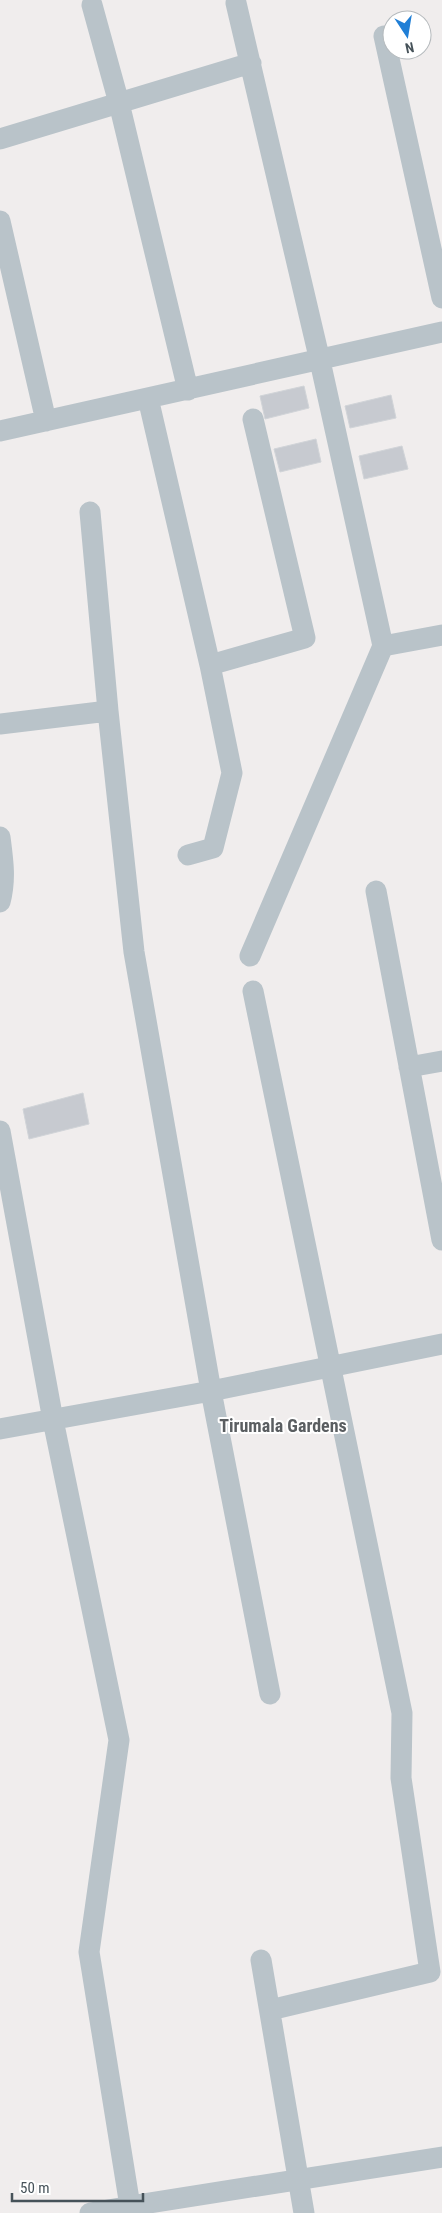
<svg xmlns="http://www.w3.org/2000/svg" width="442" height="2213" font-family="'Roboto Condensed',sans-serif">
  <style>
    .building { fill: #c7cad0; stroke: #d1d4d8 }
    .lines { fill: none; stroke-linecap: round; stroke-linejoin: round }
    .minor { stroke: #b9c3c9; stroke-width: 21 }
    .labels { text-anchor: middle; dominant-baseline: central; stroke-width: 4; stroke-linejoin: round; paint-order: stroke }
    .neighbourhood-label { font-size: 18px; font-weight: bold; fill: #5a5e61; stroke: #fff }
  </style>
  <rect width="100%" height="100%" fill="#f0eded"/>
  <path class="building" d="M 304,386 L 309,408 L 265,419 L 260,396 Z
    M 391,395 L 396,418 L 350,428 L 345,406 Z
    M 316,439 L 321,462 L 280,472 L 274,449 Z
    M 402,446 L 408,469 L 364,479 L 359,456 Z
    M 83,1093 L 89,1124 L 29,1139 L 23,1109 Z"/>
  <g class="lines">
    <path class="minor" d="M 236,3 L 320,361 L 383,646 L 250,956
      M 92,5 L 119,103 L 188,390
      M 384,36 L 442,298
      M 0,139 L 251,63
      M 0,221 L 46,421
      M 148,398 L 210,665 L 232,773 L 213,848 L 188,855
      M 0,431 L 442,332
      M 90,512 L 108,711 L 134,952 L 211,1391 L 270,1694
      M 383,646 L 442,635
      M 210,665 L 305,638 L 253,419
      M 0,724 L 108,711
      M 0,837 C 3,860 6,880 0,902
      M 376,891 L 442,1240
      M 253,991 L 402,1713 L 401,1778 L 430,1972 L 270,2010
      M 409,1067 L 442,1061
      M 0,1131 L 53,1420 L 119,1740 L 89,1952 L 130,2206 L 120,2208 L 120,2213
      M 0,1429 L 211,1391 L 442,1344
      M 261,1960 L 304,2213
      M 130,2206 L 442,2157
      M 90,2213 L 120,2208"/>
  </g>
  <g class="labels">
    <g class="neighbourhood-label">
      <text x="283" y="1425">Tirumala Gardens</text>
    </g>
  </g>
  <g transform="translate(407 35) rotate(168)"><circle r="24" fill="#ffffff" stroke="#b5babd"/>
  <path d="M0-4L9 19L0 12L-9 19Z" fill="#207fd6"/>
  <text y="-8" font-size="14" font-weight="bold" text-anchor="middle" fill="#465259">N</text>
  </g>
  <path d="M12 2193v8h131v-8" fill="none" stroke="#465259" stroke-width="2.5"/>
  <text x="20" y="2193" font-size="15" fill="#465259" stroke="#ffffff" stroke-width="4" paint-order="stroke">50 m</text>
</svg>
